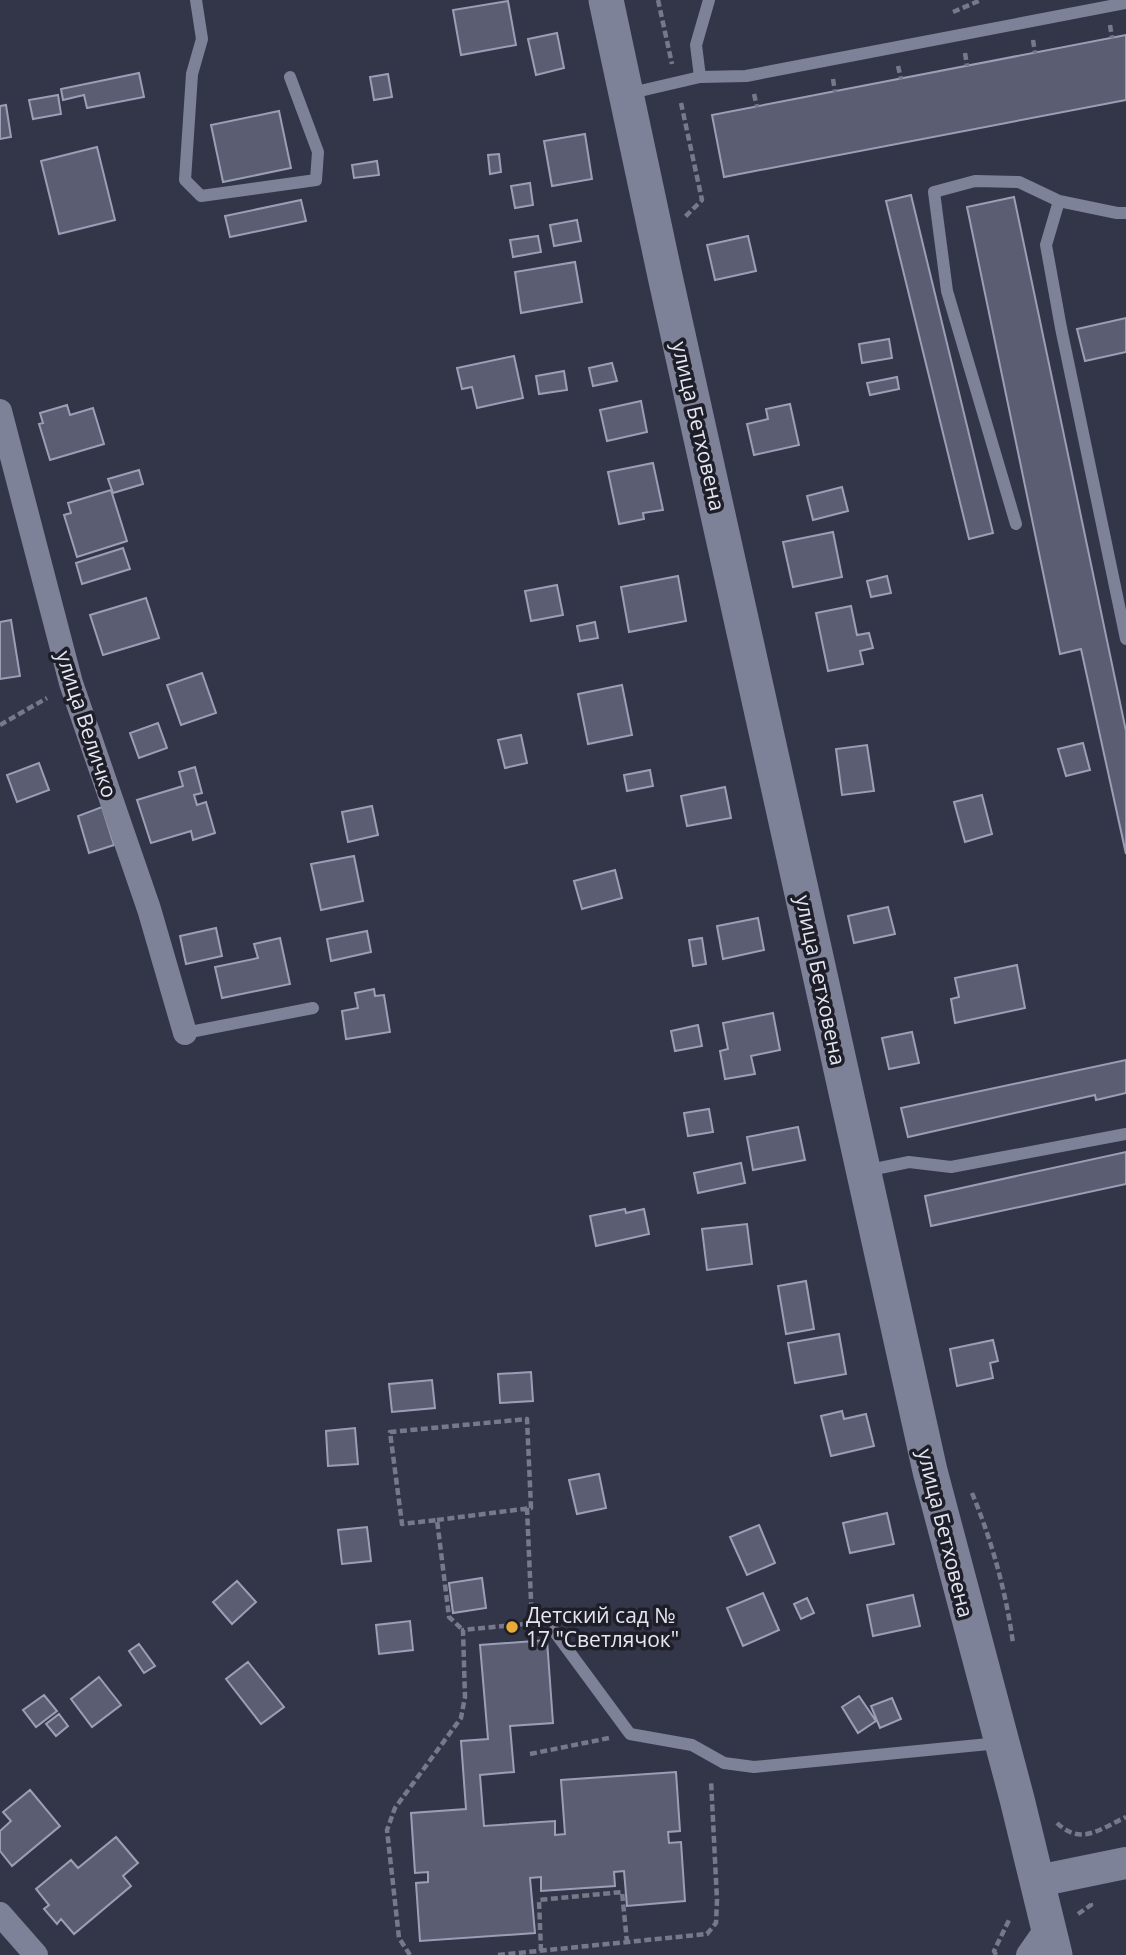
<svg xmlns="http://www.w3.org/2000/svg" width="1126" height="1955" font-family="'Open Sans',sans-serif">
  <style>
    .building { fill: #5b5e73; stroke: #9b9fb6; stroke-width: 2 }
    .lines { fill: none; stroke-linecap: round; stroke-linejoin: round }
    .path { stroke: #767989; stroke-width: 4.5; stroke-dasharray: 7 3.5; stroke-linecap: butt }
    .service { stroke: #7e8298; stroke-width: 12 }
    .minor { stroke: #7e8298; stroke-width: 24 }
    .tertiary { stroke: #7e8298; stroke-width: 32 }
    .secondary { stroke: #7e8298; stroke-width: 35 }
    .poi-dot { fill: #e8ab37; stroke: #1d1e27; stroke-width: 2.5 }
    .labels { text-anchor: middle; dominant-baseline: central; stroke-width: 7; stroke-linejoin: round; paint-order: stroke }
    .street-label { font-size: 21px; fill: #e4e7f3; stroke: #1d1e27 }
    .poi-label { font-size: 21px; fill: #e4e7f3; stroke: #1d1e27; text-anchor: start }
  </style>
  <rect width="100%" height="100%" fill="#333649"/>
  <path class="building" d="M 508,1 L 516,45 L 461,55 L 453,10 Z
    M 557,33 L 564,68 L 536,75 L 528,39 Z
    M 1126,35 L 1126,100 L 724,177 L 712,115 Z
    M 139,73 L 144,97 L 87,108 L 84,95 L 63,100 L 61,89 Z
    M 388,74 L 392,97 L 374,100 L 370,77 Z
    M 58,95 L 61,114 L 33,119 L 29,100 Z
    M 6,105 L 11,137 L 0,139 L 0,106 Z
    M 279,111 L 291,168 L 223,182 L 211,125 Z
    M 585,134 L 592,179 L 552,186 L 544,141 Z
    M 97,147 L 115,220 L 59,234 L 41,161 Z
    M 499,154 L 501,172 L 490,174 L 488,155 Z
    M 377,161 L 379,175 L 354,178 L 352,165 Z
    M 530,183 L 533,205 L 515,208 L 511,186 Z
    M 911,195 L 993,533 L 969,539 L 886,201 Z
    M 1014,197 L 1126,731 L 1126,854 L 1081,649 L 1060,654 L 967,207 Z
    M 301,200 L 306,221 L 230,237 L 225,216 Z
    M 577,220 L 581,241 L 554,246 L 550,225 Z
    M 538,236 L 541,252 L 513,257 L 510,240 Z
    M 748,236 L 756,271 L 715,280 L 707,245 Z
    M 575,262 L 582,302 L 521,313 L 515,272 Z
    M 1126,318 L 1126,352 L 1085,361 L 1077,329 Z
    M 889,339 L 892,358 L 862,363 L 859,344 Z
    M 514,356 L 523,398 L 477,408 L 472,387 L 462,389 L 457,368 Z
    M 612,363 L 617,381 L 593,386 L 589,368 Z
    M 564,371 L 567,390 L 539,394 L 536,376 Z
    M 897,377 L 899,389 L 870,395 L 867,383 Z
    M 641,401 L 647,432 L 607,441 L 600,410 Z
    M 790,404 L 799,445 L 754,455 L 747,424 L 768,419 L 766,409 Z
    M 67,405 L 70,415 L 93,408 L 104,444 L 50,460 L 39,424 L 43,423 L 40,413 Z
    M 653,463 L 663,510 L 643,513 L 644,519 L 619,524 L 608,472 Z
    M 139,470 L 143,484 L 113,493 L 108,479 Z
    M 842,487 L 848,511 L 813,520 L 807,496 Z
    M 111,490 L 127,541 L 77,557 L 64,515 L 71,513 L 68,503 Z
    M 833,532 L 842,577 L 793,587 L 783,542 Z
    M 123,548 L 130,569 L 82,584 L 76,563 Z
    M 678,576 L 686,621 L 629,632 L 621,587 Z
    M 887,576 L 891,593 L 871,597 L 867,581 Z
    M 557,585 L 563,615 L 531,621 L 525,591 Z
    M 146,598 L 159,638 L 103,655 L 90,615 Z
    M 851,606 L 857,635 L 869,633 L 873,648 L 860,651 L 863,664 L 828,671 L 816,613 Z
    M 11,620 L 20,676 L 0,679 L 0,622 Z
    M 595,622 L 598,638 L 580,641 L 577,626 Z
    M 202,673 L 216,713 L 181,725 L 167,685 Z
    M 622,685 L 632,735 L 588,744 L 578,694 Z
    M 158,723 L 167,748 L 139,758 L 130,733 Z
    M 521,735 L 527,763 L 505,768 L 498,740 Z
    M 1083,743 L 1090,770 L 1066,776 L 1058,749 Z
    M 867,745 L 874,791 L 842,795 L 836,749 Z
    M 39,763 L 49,790 L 17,802 L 7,775 Z
    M 195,767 L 202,793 L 194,795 L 197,805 L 206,802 L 215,833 L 193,840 L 191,831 L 151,843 L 137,800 L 183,786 L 179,772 Z
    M 650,770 L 653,786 L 627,791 L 624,775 Z
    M 725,787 L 731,818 L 687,826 L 681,796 Z
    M 982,795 L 992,834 L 965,842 L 954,802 Z
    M 372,806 L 378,835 L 348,842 L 342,812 Z
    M 102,807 L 114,845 L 89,853 L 78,816 Z
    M 354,856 L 363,901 L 321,910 L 311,864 Z
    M 615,870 L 622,898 L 582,909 L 574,881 Z
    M 888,907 L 895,934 L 854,943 L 848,916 Z
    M 758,918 L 764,950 L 723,959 L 717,926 Z
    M 216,928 L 222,956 L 186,964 L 180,936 Z
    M 367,931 L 371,952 L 331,961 L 327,939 Z
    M 280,938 L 290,984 L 222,998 L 215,967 L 258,958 L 254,944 Z
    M 702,938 L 706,964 L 693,966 L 689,940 Z
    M 1017,965 L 1025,1008 L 955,1023 L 951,999 L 959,997 L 955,978 Z
    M 374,989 L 375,996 L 384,995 L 390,1032 L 346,1039 L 342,1011 L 358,1008 L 355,993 Z
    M 773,1013 L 780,1050 L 751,1056 L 755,1074 L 725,1079 L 720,1051 L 728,1049 L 723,1023 Z
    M 698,1025 L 702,1046 L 675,1051 L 671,1031 Z
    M 912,1032 L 919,1063 L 889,1069 L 882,1038 Z
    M 1126,1060 L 1126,1093 L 1096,1100 L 1095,1095 L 908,1137 L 901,1108 Z
    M 709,1109 L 713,1132 L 688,1136 L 684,1113 Z
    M 798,1127 L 805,1160 L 753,1170 L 747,1137 Z
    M 1126,1152 L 1126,1184 L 931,1226 L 925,1196 Z
    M 741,1163 L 745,1183 L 698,1193 L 694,1173 Z
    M 625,1209 L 626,1213 L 644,1209 L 649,1234 L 596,1246 L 590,1216 Z
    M 747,1224 L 752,1264 L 707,1270 L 702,1229 Z
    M 806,1281 L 814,1329 L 786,1334 L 778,1286 Z
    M 839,1334 L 846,1374 L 795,1383 L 788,1343 Z
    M 993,1340 L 998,1361 L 990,1363 L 993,1378 L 957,1386 L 950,1349 Z
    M 531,1372 L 533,1401 L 500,1403 L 498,1374 Z
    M 432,1380 L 435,1408 L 392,1412 L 389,1384 Z
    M 842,1411 L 844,1419 L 866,1414 L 874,1446 L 831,1456 L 821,1416 Z
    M 355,1428 L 358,1464 L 328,1466 L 326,1431 Z
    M 599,1474 L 606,1508 L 577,1514 L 569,1480 Z
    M 887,1513 L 894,1544 L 850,1553 L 843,1523 Z
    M 759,1525 L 775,1563 L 747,1575 L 730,1537 Z
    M 367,1527 L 371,1561 L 342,1564 L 338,1530 Z
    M 482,1578 L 486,1608 L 453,1613 L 449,1583 Z
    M 237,1581 L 256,1602 L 232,1624 L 213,1602 Z
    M 763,1593 L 779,1630 L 743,1646 L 727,1608 Z
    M 913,1595 L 920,1626 L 873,1636 L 867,1605 Z
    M 807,1598 L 814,1613 L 801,1619 L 794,1604 Z
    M 410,1621 L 413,1650 L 379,1654 L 376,1625 Z
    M 547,1640 L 553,1723 L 510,1726 L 514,1772 L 480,1775 L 484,1826 L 555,1821 L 555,1835 L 565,1834 L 561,1780 L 676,1772 L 680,1831 L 668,1832 L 669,1843 L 681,1842 L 685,1901 L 627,1906 L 624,1871 L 614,1872 L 615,1886 L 541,1891 L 541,1877 L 530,1878 L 535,1933 L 420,1941 L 416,1883 L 428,1882 L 428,1872 L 415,1873 L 411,1813 L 466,1809 L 461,1741 L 488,1739 L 480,1645 Z
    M 139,1644 L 155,1666 L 144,1673 L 129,1651 Z
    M 248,1662 L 284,1707 L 261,1724 L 226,1679 Z
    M 99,1677 L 121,1705 L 92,1727 L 71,1699 Z
    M 44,1695 L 57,1711 L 36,1727 L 23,1710 Z
    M 859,1696 L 876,1721 L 858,1733 L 842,1707 Z
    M 892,1698 L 901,1719 L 880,1728 L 871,1706 Z
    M 59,1714 L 68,1726 L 56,1736 L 46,1724 Z
    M 30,1790 L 60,1826 L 12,1866 L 0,1851 L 0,1831 L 11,1821 L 3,1812 Z
    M 116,1837 L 138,1863 L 123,1876 L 131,1886 L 74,1934 L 61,1919 L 57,1924 L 44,1909 L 49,1905 L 36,1889 L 71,1860 L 78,1868 Z"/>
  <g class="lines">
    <path class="path" d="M 658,0 L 672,64
      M 953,12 L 981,0
      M 1110,25 L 1112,38
      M 1033,40 L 1035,53
      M 965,53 L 967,66
      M 898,66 L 901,79
      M 833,79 L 835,92
      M 754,94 L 757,107
      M 681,103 L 702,200 L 684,218
      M 0,725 L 47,698
      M 972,1493 C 992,1541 1006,1592 1013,1643
      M 527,1508 L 532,1624
      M 437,1520 L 531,1508 L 527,1419 L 390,1432 L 402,1524 L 437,1520 L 449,1617 L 463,1630
      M 530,1754 L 609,1738
      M 1057,1823 C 1081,1846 1100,1829 1126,1817
      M 1078,1914 L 1091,1905 L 1090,1902
      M 541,1951 L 539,1900 L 622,1892 L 627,1942
      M 410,1955 L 399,1938 L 387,1830 L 395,1808 L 461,1718 L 465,1697 L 463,1630 L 534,1623
      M 498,1955 L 707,1934 L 716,1923 L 717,1900 L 711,1780
      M 996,1955 L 994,1951 L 1010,1918"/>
    <path class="service" d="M 196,0 L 202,39 L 192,74 L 185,180 L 201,196 L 316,180 L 318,152 L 290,77
      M 700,77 L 696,45 L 709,0
      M 627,94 L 700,77 L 746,76 L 1126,3
      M 1059,201 L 1117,213 L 1126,213
      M 1016,524 L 947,291 L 934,192 L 975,181 L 1019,182 L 1059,201 L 1046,245 L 1061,328 L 1126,639
      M 185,1033 L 313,1008
      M 865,1171 L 909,1162 L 951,1167 L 1126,1134
      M 554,1631 L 630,1734 L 692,1745 L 724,1763 L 754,1767 L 999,1743"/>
    <path class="minor" d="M 0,411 L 71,683 L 149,909 L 185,1033
      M 0,1914 L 36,1955
      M 1028,1955 L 1049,1925"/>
    <path class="tertiary" d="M 1038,1881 L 1126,1863"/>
    <path class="secondary" d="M 606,0 L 665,276 L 930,1471 L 1017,1799 L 1055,1955"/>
  </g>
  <circle class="poi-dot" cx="512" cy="1627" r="7"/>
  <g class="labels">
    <g class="street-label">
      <text transform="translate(699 426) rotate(77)">улица Бетховена</text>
      <text transform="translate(87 724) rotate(72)">улица Величко</text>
      <text transform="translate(821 980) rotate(78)">улица Бетховена</text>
      <text transform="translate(946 1533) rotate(76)">улица Бетховена</text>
    </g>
    <g class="poi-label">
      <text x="526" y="1615">Детский сад №<tspan x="526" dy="24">17 "Светлячок"</tspan></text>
    </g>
  </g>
</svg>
